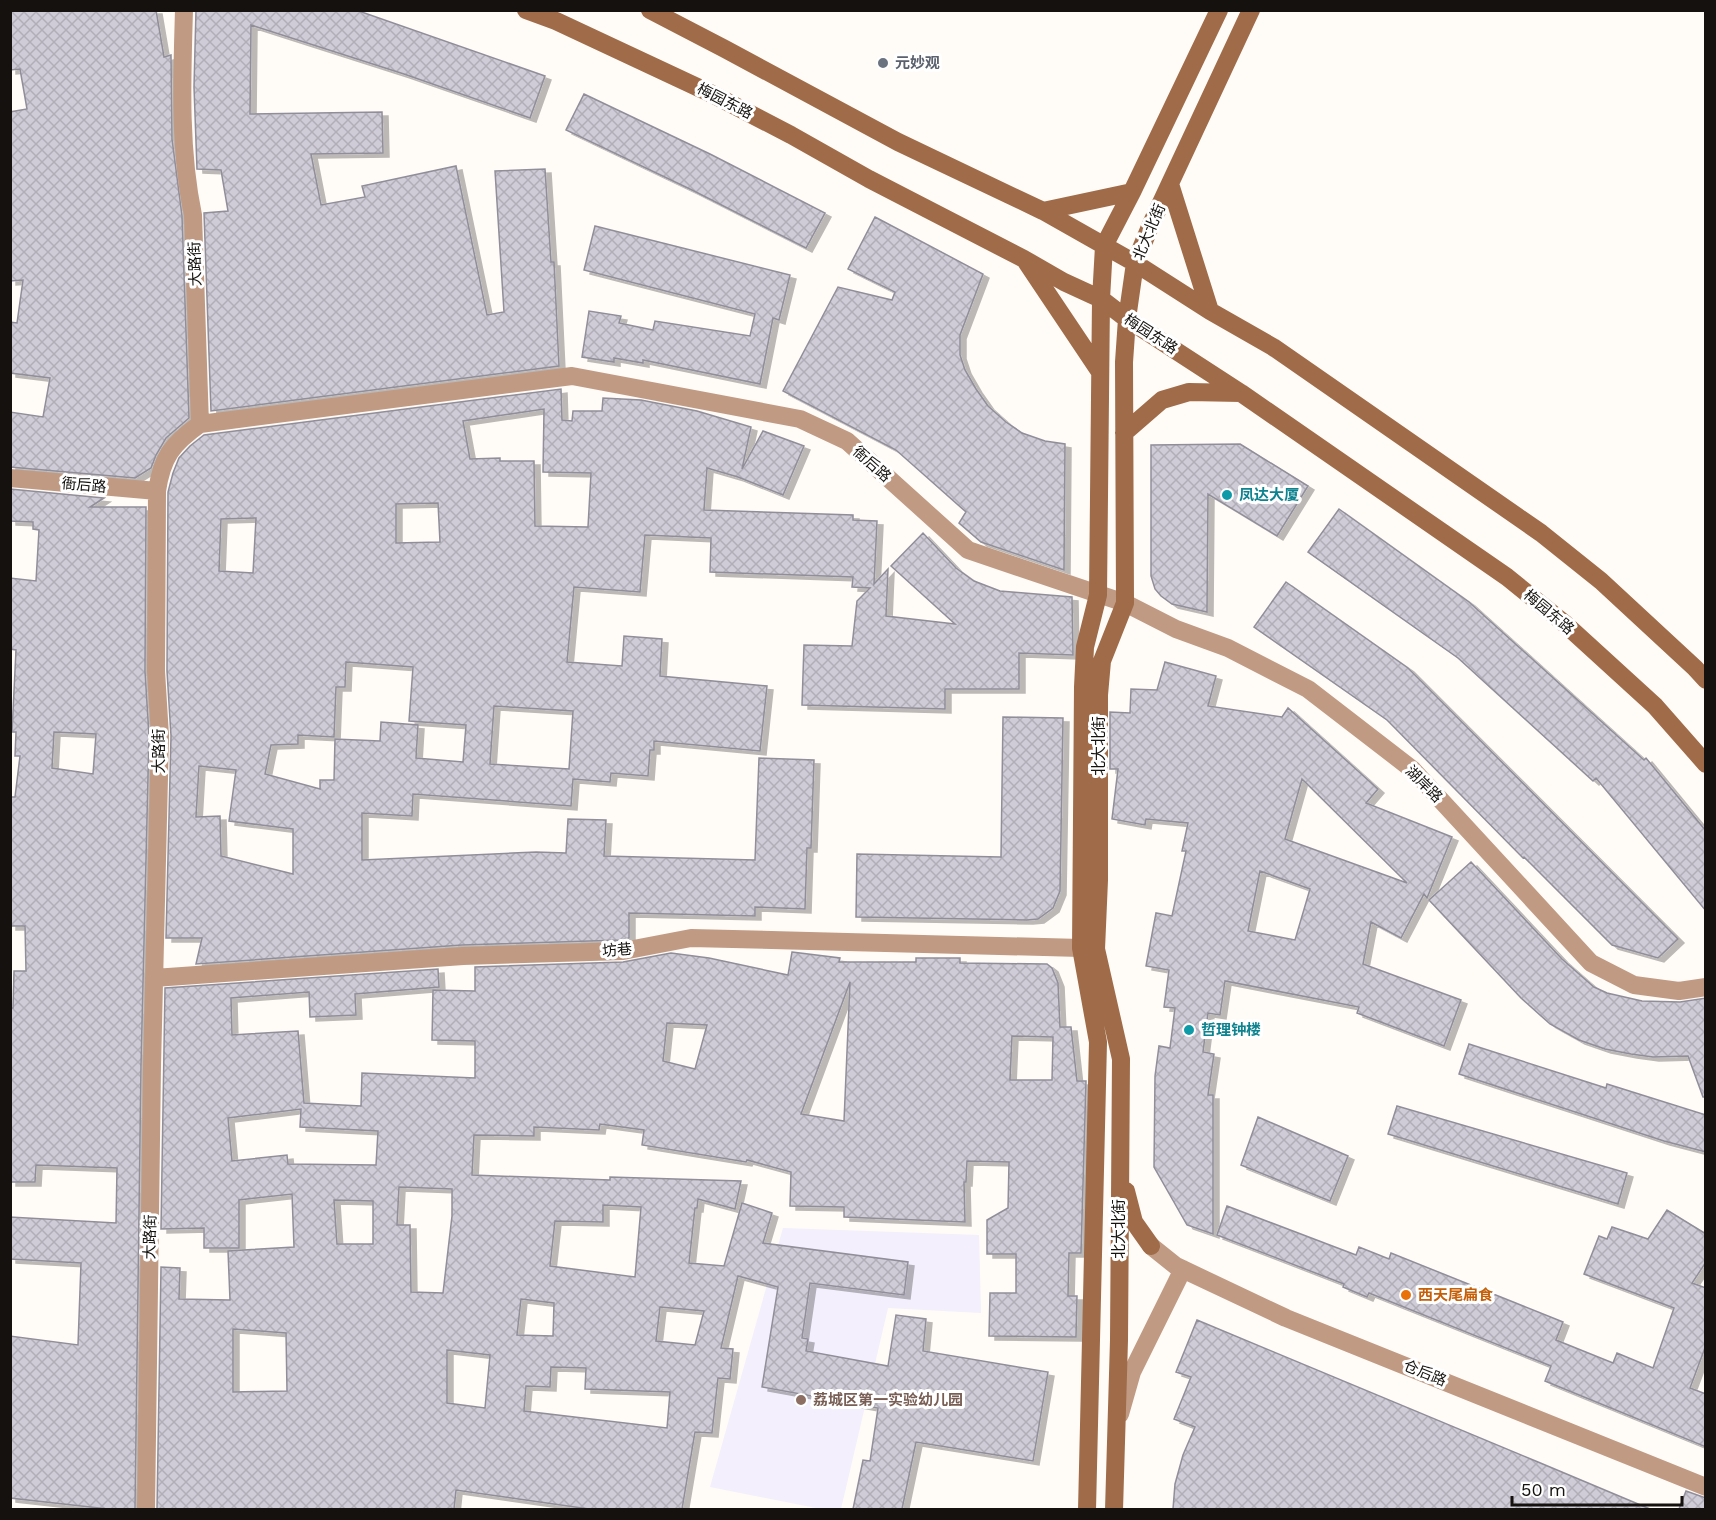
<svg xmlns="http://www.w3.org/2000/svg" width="1716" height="1520" font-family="'Work Sans','Noto Sans SC',sans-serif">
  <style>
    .education { fill: #f3effc }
    .building { fill: url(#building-cross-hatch); stroke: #918e9a; stroke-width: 1.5; fill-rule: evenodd; filter: url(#shadow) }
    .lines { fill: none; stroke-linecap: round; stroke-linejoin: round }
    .street { stroke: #c09a83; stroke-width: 18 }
    .secondary { stroke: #a06b48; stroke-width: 18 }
    .worship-dot { fill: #6b7280; stroke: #fff; stroke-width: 2 }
    .culture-dot { fill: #0f9aa8; stroke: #fff; stroke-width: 2 }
    .food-dot { fill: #e8710a; stroke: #fff; stroke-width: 2 }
    .education-dot { fill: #8d6e63; stroke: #fff; stroke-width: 2 }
    .labels { text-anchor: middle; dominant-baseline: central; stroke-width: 6; stroke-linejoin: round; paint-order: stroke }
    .worship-label { font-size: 15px; font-weight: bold; fill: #5b616d; stroke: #fff; text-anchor: start }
    .street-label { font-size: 15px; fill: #14110e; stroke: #fff }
    .culture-label { font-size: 15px; font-weight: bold; fill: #0d838f; stroke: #fff; text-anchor: start }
    .food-label { font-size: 15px; font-weight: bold; fill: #c56008; stroke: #fff; text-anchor: start }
    .education-label { font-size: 15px; font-weight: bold; fill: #785e54; stroke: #fff; text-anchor: start }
  </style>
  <defs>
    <pattern id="building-cross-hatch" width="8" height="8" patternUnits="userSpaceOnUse" patternTransform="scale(1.5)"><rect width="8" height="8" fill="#cfccd8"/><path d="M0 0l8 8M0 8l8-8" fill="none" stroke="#b1aeb8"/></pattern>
    <filter id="shadow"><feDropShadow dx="6" dy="4" stdDeviation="0" flood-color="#0004"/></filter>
  </defs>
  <rect width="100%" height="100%" fill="#fffbf7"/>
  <path class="education" d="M 783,1228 L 979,1235 L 981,1313 L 888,1308 L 841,1509 L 821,1509 L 710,1487 Z"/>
  <path class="building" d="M 10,10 L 156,10 L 164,57 L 171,55 L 172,139 L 182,216 L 189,418 L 166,438 L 156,455 L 151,468 L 135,478 L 10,467 L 10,412 L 43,417 L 50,378 L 10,373 L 10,322 L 17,323 L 23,280 L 10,281 L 10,112 L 27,109 L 20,69 L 10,70 Z
    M 196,10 L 356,10 L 545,76 L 530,118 L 404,74 L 251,25 L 250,114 L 382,112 L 383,153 L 311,154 L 321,205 L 365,197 L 362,186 L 456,166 L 487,315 L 504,312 L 495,171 L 545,169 L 551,262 L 554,262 L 559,366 L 211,411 L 204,213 L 228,211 L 221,170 L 197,169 L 194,87 Z
    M 584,94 L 710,154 L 825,213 L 806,248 L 692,190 L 566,130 Z
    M 875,217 L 983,274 L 960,335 L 960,355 L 965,370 L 976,389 L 988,406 L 1006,422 L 1022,433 L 1045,441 L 1065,444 L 1064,570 L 981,542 L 959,523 L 966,512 L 896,450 L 783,391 L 838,287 L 892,300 L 895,292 L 848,269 Z
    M 595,226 L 790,275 L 779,320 L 773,318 L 760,384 L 643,360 L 643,363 L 614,358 L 614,362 L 582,357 L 589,311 L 621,316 L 619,323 L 653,330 L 655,321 L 750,336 L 755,314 L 584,270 Z
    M 561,389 L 562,420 L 572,421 L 573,411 L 602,411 L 603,398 L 641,400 L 697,411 L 751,427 L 742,469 L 763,431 L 804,446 L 783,495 L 738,477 L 707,468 L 704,510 L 853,515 L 853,520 L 877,521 L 874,584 L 888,569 L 886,616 L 955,624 L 891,566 L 923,533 L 956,568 L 974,581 L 1000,591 L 1072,597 L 1073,655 L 1019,653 L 1019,689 L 945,689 L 945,709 L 802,705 L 804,645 L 852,646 L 857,601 L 870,588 L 852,587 L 853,577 L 710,572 L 711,538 L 645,535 L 640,592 L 574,587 L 567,662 L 622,666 L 624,636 L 662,639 L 660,676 L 767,686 L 760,751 L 654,741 L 654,750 L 650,750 L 648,776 L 611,773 L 610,782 L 573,779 L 571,806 L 413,794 L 412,816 L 362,813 L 362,860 L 536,852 L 566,853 L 568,819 L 606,820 L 604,856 L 755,860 L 759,758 L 814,760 L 811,848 L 807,848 L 805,909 L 755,907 L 755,916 L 629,913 L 629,938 L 622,940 L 462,945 L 196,964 L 202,938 L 166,938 L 171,736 L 167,671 L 168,492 L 173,473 L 179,458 L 190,446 L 204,435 ZM 544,409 L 543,472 L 591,473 L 588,527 L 535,526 L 534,461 L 500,461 L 500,458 L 470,459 L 463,421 ZM 438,503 L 440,542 L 396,543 L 396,504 ZM 256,518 L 253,573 L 219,571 L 221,519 ZM 346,662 L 413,667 L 409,721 L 466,725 L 463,762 L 416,758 L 418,725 L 381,722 L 380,741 L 335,739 L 334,780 L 320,780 L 320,789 L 265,774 L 271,745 L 298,744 L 298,735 L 334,737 L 336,687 L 345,687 ZM 494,706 L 573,711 L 569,769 L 490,764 ZM 199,766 L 236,770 L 229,821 L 293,829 L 293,874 L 221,856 L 220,816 L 196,817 Z
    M 1240,444 L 1308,486 L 1277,536 L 1208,494 L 1207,612 L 1172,604 L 1161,596 L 1155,589 L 1151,576 L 1151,445 Z
    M 10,489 L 104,498 L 90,507 L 146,507 L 145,671 L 149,736 L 141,1066 L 135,1509 L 108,1509 L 10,1498 L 10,1336 L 78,1345 L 81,1263 L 10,1259 L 10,1217 L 116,1223 L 117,1168 L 36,1165 L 35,1182 L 10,1182 L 10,1008 L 13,1008 L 14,971 L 26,971 L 25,926 L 10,926 L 10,797 L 15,797 L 20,756 L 15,756 L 16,732 L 12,732 L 16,650 L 10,649 L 10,578 L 36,581 L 39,530 L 33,529 L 33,522 L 10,521 ZM 54,732 L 96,734 L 93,774 L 52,768 Z
    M 1339,509 L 1469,602 L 1644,760 L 1646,758 L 1706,831 L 1706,911 L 1596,778 L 1593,781 L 1458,658 L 1308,552 Z
    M 1286,582 L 1408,668 L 1678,939 L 1658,958 L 1612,945 L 1524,857 L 1523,858 L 1387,720 L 1254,627 Z
    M 1165,662 L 1216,676 L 1208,706 L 1282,717 L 1288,708 L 1378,789 L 1366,803 L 1452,837 L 1427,898 L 1424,894 L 1401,938 L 1371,922 L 1363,964 L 1461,1000 L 1444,1046 L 1357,1013 L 1359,1007 L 1225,981 L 1220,1015 L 1208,1013 L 1203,1052 L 1214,1054 L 1208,1095 L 1213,1095 L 1213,1234 L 1187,1225 L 1154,1167 L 1155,1076 L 1159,1046 L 1170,1048 L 1175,1008 L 1164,1007 L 1169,970 L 1146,966 L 1156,913 L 1172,916 L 1186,851 L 1182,851 L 1188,823 L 1146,819 L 1145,825 L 1112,819 L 1118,769 L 1110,769 L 1110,712 L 1130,713 L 1131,689 L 1157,690 ZM 1302,779 L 1407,883 L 1285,839 ZM 1260,871 L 1310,889 L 1295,940 L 1248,931 Z
    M 1003,717 L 1063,718 L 1060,891 L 1053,908 L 1038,919 L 1027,920 L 856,917 L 857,854 L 1001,857 Z
    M 1471,862 L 1562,959 L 1594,987 L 1607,993 L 1642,1001 L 1680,1002 L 1706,998 L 1706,1097 L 1703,1097 L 1688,1056 L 1653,1057 L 1631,1054 L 1605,1049 L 1579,1040 L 1550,1024 L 1521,998 L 1429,900 Z
    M 792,952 L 840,958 L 839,962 L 916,962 L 916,958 L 960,958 L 960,963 L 1047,964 L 1052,968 L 1058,983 L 1060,1027 L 1071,1027 L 1077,1081 L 1086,1081 L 1081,1253 L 1069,1253 L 1068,1296 L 1077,1296 L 1076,1337 L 989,1336 L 990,1293 L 1016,1293 L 1016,1254 L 987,1254 L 987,1220 L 1008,1208 L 1009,1162 L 967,1161 L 966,1182 L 964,1182 L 965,1222 L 844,1217 L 844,1207 L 790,1206 L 791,1172 L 747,1160 L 746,1162 L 642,1145 L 644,1130 L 600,1124 L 599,1130 L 534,1127 L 534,1136 L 474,1135 L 472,1175 L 610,1180 L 610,1177 L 741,1181 L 735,1209 L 698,1199 L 697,1208 L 695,1208 L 689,1263 L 724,1266 L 742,1203 L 772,1213 L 763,1243 L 908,1262 L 904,1295 L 810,1283 L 802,1338 L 808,1339 L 806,1351 L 888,1366 L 896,1315 L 926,1319 L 923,1351 L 1048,1372 L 1033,1461 L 916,1442 L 902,1509 L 853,1509 L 863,1460 L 870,1461 L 878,1408 L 762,1387 L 778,1287 L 738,1276 L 721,1348 L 733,1349 L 730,1379 L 718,1378 L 712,1433 L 695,1432 L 682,1509 L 589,1509 L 456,1490 L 454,1509 L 157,1509 L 161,1267 L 180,1268 L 179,1299 L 230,1300 L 228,1251 L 294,1247 L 292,1194 L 239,1200 L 239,1248 L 204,1248 L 204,1228 L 161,1229 L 165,988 L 438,969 L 439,987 L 355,994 L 356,1015 L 310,1017 L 309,992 L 231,998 L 232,1035 L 298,1031 L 304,1103 L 361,1106 L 362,1073 L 475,1078 L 475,1041 L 432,1040 L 433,990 L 475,991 L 475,967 L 623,962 L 671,953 L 709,958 L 788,975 ZM 850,982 L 844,1121 L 801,1114 ZM 667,1023 L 707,1025 L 695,1069 L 663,1061 ZM 1012,1036 L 1053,1037 L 1052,1080 L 1010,1080 ZM 301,1109 L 300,1127 L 378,1131 L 376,1165 L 288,1164 L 287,1155 L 232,1161 L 228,1118 ZM 399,1187 L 452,1189 L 452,1216 L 443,1293 L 411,1292 L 410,1225 L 397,1225 ZM 334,1200 L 373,1201 L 373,1244 L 337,1244 ZM 603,1205 L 641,1207 L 635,1277 L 550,1266 L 555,1221 L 603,1222 ZM 521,1299 L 554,1303 L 553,1336 L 517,1335 ZM 660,1307 L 704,1311 L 695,1345 L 656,1341 ZM 233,1329 L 286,1333 L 287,1391 L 233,1392 ZM 447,1350 L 490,1355 L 485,1408 L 447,1403 ZM 551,1367 L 586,1368 L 585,1389 L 670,1392 L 667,1428 L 524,1411 L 526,1386 L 550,1387 Z
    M 1469,1044 L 1606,1088 L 1607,1084 L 1706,1115 L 1706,1152 L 1664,1141 L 1459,1074 Z
    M 1397,1106 L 1627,1173 L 1618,1204 L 1388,1134 Z
    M 1258,1117 L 1348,1156 L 1330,1201 L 1241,1165 Z
    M 1227,1206 L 1356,1255 L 1359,1247 L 1389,1259 L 1391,1253 L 1563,1322 L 1556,1340 L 1613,1363 L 1617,1353 L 1653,1368 L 1674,1308 L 1584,1274 L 1599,1236 L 1607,1239 L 1612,1227 L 1648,1239 L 1667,1210 L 1706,1234 L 1706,1262 L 1692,1283 L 1706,1288 L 1706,1345 L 1690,1388 L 1706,1394 L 1706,1447 L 1545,1381 L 1551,1366 L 1369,1293 L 1367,1297 L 1343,1287 L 1344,1284 L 1217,1235 Z
    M 1197,1320 L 1538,1462 L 1650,1509 L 1173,1509 L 1175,1484 L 1183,1455 L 1195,1427 L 1174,1419 L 1191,1377 L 1176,1372 Z
    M 1686,1491 L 1706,1498 L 1706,1509 L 1679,1509 Z"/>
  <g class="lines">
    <path class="street" d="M 200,424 L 572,376 L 800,419 L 847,441 L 968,550 L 1125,603 L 1176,629 L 1228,648 L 1308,689 L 1413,770 L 1591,963 L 1634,985 L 1679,991 L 1706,987
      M 10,478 L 157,491
      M 154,978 L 463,956 L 623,951 L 691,938 L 1081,948
      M 1151,1246 L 1176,1266 L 1286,1318 L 1706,1487
      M 1120,1414 L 1132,1372 L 1183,1269
      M 146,1510 L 152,1066 L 160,736 L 156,671 L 157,491 C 162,457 172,444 200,424 L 193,215 C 179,148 182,78 184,10"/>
    <path class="secondary" d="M 526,10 L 556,21 L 712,94 L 791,135 L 869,179 L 1024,259 L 1064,282 L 1101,299 L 1127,319 L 1241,393 L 1507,577 L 1564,623 L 1655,706 L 1706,764
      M 650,10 L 725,49 L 898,142 L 1043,211 L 1135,263 L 1210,311 L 1273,347 L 1541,533 L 1601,581 L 1695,668 L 1706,680
      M 1170,184 L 1210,311
      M 1043,211 L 1132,192
      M 1027,263 L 1100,372
      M 1124,433 L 1162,400 L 1189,392 L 1241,393
      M 1126,1191 L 1134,1222 L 1151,1246
      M 1087,1510 L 1098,1042 L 1081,948 L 1083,687 L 1085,647 L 1098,595 L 1101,299 L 1104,246 L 1132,192 L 1219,10
      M 1114,1510 L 1119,1340 L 1121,1059 L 1096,949 L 1099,880 L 1099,695 L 1102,661 L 1125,603 L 1124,362 L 1127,319 L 1135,263 L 1152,222 L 1251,10"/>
  </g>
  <circle class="worship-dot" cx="883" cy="63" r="6"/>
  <g class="culture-dot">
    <circle cx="1227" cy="495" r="6"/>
    <circle cx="1189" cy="1030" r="6"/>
  </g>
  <circle class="food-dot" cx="1406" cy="1295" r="6"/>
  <circle class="education-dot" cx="801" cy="1400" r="6"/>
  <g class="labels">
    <g class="worship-label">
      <text x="895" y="63">元妙观</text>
    </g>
    <g class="street-label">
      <text transform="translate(725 101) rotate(27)">梅园东路</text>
      <text transform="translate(1149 232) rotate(-67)">北大北街</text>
      <text transform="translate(195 264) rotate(-92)">大路街</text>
      <text transform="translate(1151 334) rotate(33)">梅园东路</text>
      <text transform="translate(872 464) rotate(42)">衙后路</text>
      <text transform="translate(84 485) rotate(5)">衙后路</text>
      <text transform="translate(1549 612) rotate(40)">梅园东路</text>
      <text transform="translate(1099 746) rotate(-90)">北大北街</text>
      <text transform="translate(159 751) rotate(-90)">大路街</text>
      <text transform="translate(1424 784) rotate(45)">湖岸路</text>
      <text transform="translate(617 950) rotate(-5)">坊巷</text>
      <text transform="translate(1119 1229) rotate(-90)">北大北街</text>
      <text transform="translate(150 1237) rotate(-89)">大路街</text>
      <text transform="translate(1425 1373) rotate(22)">仓后路</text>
    </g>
    <g class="culture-label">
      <text x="1239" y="495">凤达大厦</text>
      <text x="1201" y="1030">哲理钟楼</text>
    </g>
    <g class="food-label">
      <text x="1418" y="1295">西天尾扁食</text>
    </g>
    <g class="education-label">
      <text x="813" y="1400">荔城区第一实验幼儿园</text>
    </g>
  </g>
  <rect width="1716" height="1520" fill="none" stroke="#14110e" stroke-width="24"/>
  <path d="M1512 1496v9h170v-9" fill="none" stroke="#14110e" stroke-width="3"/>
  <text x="1521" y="1496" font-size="18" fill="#14110e" stroke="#ffffff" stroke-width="4.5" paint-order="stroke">50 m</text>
</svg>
